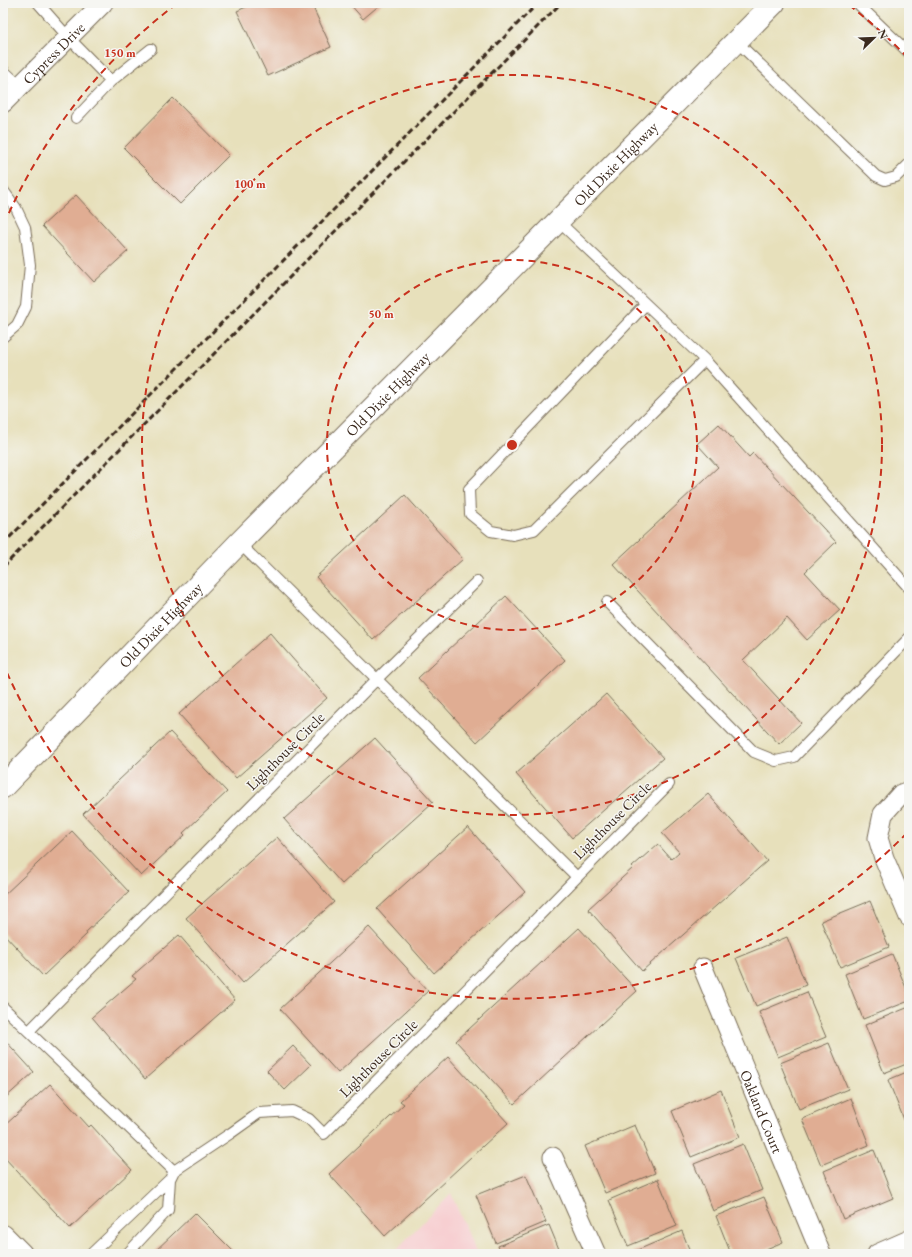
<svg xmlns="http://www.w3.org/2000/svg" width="912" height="1257" font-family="'EB Garamond',serif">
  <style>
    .built { fill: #f7cfd1 }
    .building { fill: #e0ad93 }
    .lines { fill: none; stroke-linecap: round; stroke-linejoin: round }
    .service-casing { stroke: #776a55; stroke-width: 12 }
    .minor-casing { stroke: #776a55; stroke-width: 21 }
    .tertiary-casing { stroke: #776a55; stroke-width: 24 }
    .service { stroke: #fff; stroke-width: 10 }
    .minor { stroke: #fff; stroke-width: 19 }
    .tertiary { stroke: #fff; stroke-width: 22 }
    .rail { stroke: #3b2a1e; stroke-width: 3; stroke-dasharray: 6 3; stroke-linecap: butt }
    .ring { fill: none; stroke: #c8321e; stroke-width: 2; stroke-dasharray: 7 5 }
    .labels { text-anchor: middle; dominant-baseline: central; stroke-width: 3; stroke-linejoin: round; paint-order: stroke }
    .street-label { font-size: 15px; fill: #3b2a1e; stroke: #f6f6f2 }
    .centre { fill: #c8321e; stroke: #f6f6f2; stroke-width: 2 }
    .ring-label { font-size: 12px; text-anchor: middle; font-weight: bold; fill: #c8321e; stroke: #f6f6f2; stroke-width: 3; stroke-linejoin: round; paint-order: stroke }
  </style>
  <rect width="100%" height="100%" fill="#f6f6f2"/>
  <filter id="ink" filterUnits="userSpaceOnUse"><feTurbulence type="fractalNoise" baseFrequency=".025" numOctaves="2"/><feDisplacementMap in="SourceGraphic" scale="8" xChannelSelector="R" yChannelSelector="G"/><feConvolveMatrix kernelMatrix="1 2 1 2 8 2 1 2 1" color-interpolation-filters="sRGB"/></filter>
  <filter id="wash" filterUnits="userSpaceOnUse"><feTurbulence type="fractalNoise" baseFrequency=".012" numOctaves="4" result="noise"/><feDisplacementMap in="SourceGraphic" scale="16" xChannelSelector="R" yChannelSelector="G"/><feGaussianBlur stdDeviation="0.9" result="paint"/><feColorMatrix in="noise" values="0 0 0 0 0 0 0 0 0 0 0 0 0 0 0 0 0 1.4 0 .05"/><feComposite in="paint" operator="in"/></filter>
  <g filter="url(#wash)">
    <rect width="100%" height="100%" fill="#e7e0bb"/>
    <path class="built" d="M 451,1193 L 477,1254 L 392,1254 Z"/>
    <g id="blocks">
      <path class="building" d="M 255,3 L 311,3 L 331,47 L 268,76 L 237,11 Z
        M 349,3 L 382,3 L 363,19 Z
        M 173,98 L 229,155 L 180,204 L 124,148 Z
        M 76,195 L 128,251 L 94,282 L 42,226 Z
        M 719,424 L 749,457 L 753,453 L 836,542 L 805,572 L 840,610 L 807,640 L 787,618 L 743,660 L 801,723 L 779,744 L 613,564 L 718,467 L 697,444 Z
        M 405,495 L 463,559 L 373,640 L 316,577 Z
        M 506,596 L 565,660 L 477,742 L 418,678 Z
        M 270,633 L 327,698 L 236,778 L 179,714 Z
        M 606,694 L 663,758 L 572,838 L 516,774 Z
        M 170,732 L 227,792 L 183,833 L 185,835 L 141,876 L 83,814 Z
        M 375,738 L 433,802 L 342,884 L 284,819 Z
        M 708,794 L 767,861 L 642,971 L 588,909 L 633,868 L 632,867 L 658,844 L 671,859 L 679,852 L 662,833 Z
        M 468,827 L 525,892 L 434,973 L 377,909 Z
        M 72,831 L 129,892 L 86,932 L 87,934 L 43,976 L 3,933 L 3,896 Z
        M 277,837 L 334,902 L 243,983 L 186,918 Z
        M 870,901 L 889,947 L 840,967 L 821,921 Z
        M 369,927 L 428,991 L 338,1073 L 280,1009 Z
        M 579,928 L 637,991 L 514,1104 L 456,1041 Z
        M 179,935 L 235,1000 L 145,1079 L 92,1017 L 136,979 L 132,976 Z
        M 787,937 L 806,985 L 756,1006 L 736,958 Z
        M 892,954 L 909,995 L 909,1001 L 863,1019 L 845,974 Z
        M 807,992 L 826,1037 L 778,1057 L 759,1012 Z
        M 909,1007 L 909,1063 L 884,1073 L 865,1025 Z
        M 3,1038 L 34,1072 L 3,1100 Z
        M 829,1043 L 848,1089 L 799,1109 L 780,1063 Z
        M 293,1046 L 311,1065 L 285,1090 L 267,1071 Z
        M 448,1057 L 508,1123 L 385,1236 L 329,1174 L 404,1104 L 400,1101 Z
        M 909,1071 L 909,1127 L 907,1127 L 888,1080 Z
        M 50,1084 L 89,1127 L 91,1125 L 132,1170 L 70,1228 L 3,1156 L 3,1127 Z
        M 721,1090 L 740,1137 L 691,1157 L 672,1111 Z
        M 851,1098 L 869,1145 L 821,1165 L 802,1119 Z
        M 635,1125 L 655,1173 L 605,1193 L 585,1146 Z
        M 743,1144 L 762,1190 L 713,1211 L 694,1164 Z
        M 874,1150 L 893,1198 L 843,1219 L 824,1171 Z
        M 526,1175 L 546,1222 L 496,1243 L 476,1195 Z
        M 658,1179 L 677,1226 L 628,1246 L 609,1200 Z
        M 764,1197 L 783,1242 L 754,1254 L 731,1254 L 716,1216 Z
        M 195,1213 L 236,1254 L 152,1254 Z
        M 549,1225 L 561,1254 L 501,1254 L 498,1246 Z
        M 682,1231 L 691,1254 L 633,1254 L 633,1252 Z"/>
    </g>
  </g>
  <g filter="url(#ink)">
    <use href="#blocks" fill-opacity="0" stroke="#776a55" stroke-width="1"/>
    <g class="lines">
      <g class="service-casing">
        <path id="service" d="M 38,3 L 68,37 L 111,81
          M 857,3 L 909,53
          M 736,41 L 876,176 L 885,180 L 896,177 L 909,164
          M 3,70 L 20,86
          M 76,118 L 111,81 L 151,49
          M 3,190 L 16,208 L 25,227 L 30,265 L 26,307 L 17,325 L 3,337
          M 558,221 L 705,360 L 909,588
          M 646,304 L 469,489 L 470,514 L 491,531 L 513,535 L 534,530 L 705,360
          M 239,543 L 577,877
          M 607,602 L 754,752 L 776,761 L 794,757 L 909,638
          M 3,1007 L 174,1171
          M 29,1031 L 377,679 L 477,581
          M 91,1254 L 170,1179 L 174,1171 L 231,1133 L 259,1113 L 292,1111 L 309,1119 L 324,1134 L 669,784
          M 127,1254 L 168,1210 L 170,1179"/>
      </g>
      <g class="minor-casing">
        <g id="minor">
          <path id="s1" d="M 3,103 L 103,3"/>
          <path d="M 909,791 L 901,794 L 883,814 L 878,838 L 884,858 L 909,917"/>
          <path id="s2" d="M 703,968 L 821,1254"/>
          <path d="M 553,1157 L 596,1254"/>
          <path d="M 877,1254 L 909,1240"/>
        </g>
      </g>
      <g class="tertiary-casing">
        <g id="tertiary">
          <path id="s3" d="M 3,787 L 239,543 L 774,3"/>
          <path d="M 3,1236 L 21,1254"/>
        </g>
      </g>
      <use href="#service" class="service"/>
      <use href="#minor" class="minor"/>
      <use href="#tertiary" class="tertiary"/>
      <path class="rail" d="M 3,544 L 538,3
        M 3,567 L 561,3"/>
    </g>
  </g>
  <g class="ring">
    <circle cx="512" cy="445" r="185"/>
    <circle cx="512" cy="445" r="370"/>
    <path d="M907 833A554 554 0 0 1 4 666M4 224A554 554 0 0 1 175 5M849 5A554 554 0 0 1 907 57"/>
  </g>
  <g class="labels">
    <g class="street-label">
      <text stroke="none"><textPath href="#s1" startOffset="71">Cypress Drive</textPath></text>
      <text stroke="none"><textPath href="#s3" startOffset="874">Old Dixie Highway</textPath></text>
      <text stroke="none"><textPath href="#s3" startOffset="550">Old Dixie Highway</textPath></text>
      <text stroke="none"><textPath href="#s3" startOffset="226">Old Dixie Highway</textPath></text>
      <text transform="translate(285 751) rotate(-45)">Lighthouse Circle</text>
      <text transform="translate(612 820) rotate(-45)">Lighthouse Circle</text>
      <text transform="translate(378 1058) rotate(-45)">Lighthouse Circle</text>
      <text stroke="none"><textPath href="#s2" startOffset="155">Oakland Court</textPath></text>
    </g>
  </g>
  <circle cx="512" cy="445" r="6" class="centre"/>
  <g class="ring-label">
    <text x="120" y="57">150 m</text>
    <text x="250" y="188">100 m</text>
    <text x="381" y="318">50 m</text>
  </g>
  <rect width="912" height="1257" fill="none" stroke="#f6f6f2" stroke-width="16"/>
  <g transform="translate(874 38) rotate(67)" stroke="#f6f6f2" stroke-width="3" paint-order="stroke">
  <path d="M0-3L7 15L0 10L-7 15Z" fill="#3b2a1e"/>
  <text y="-6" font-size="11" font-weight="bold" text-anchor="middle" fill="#3b2a1e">N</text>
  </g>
</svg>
